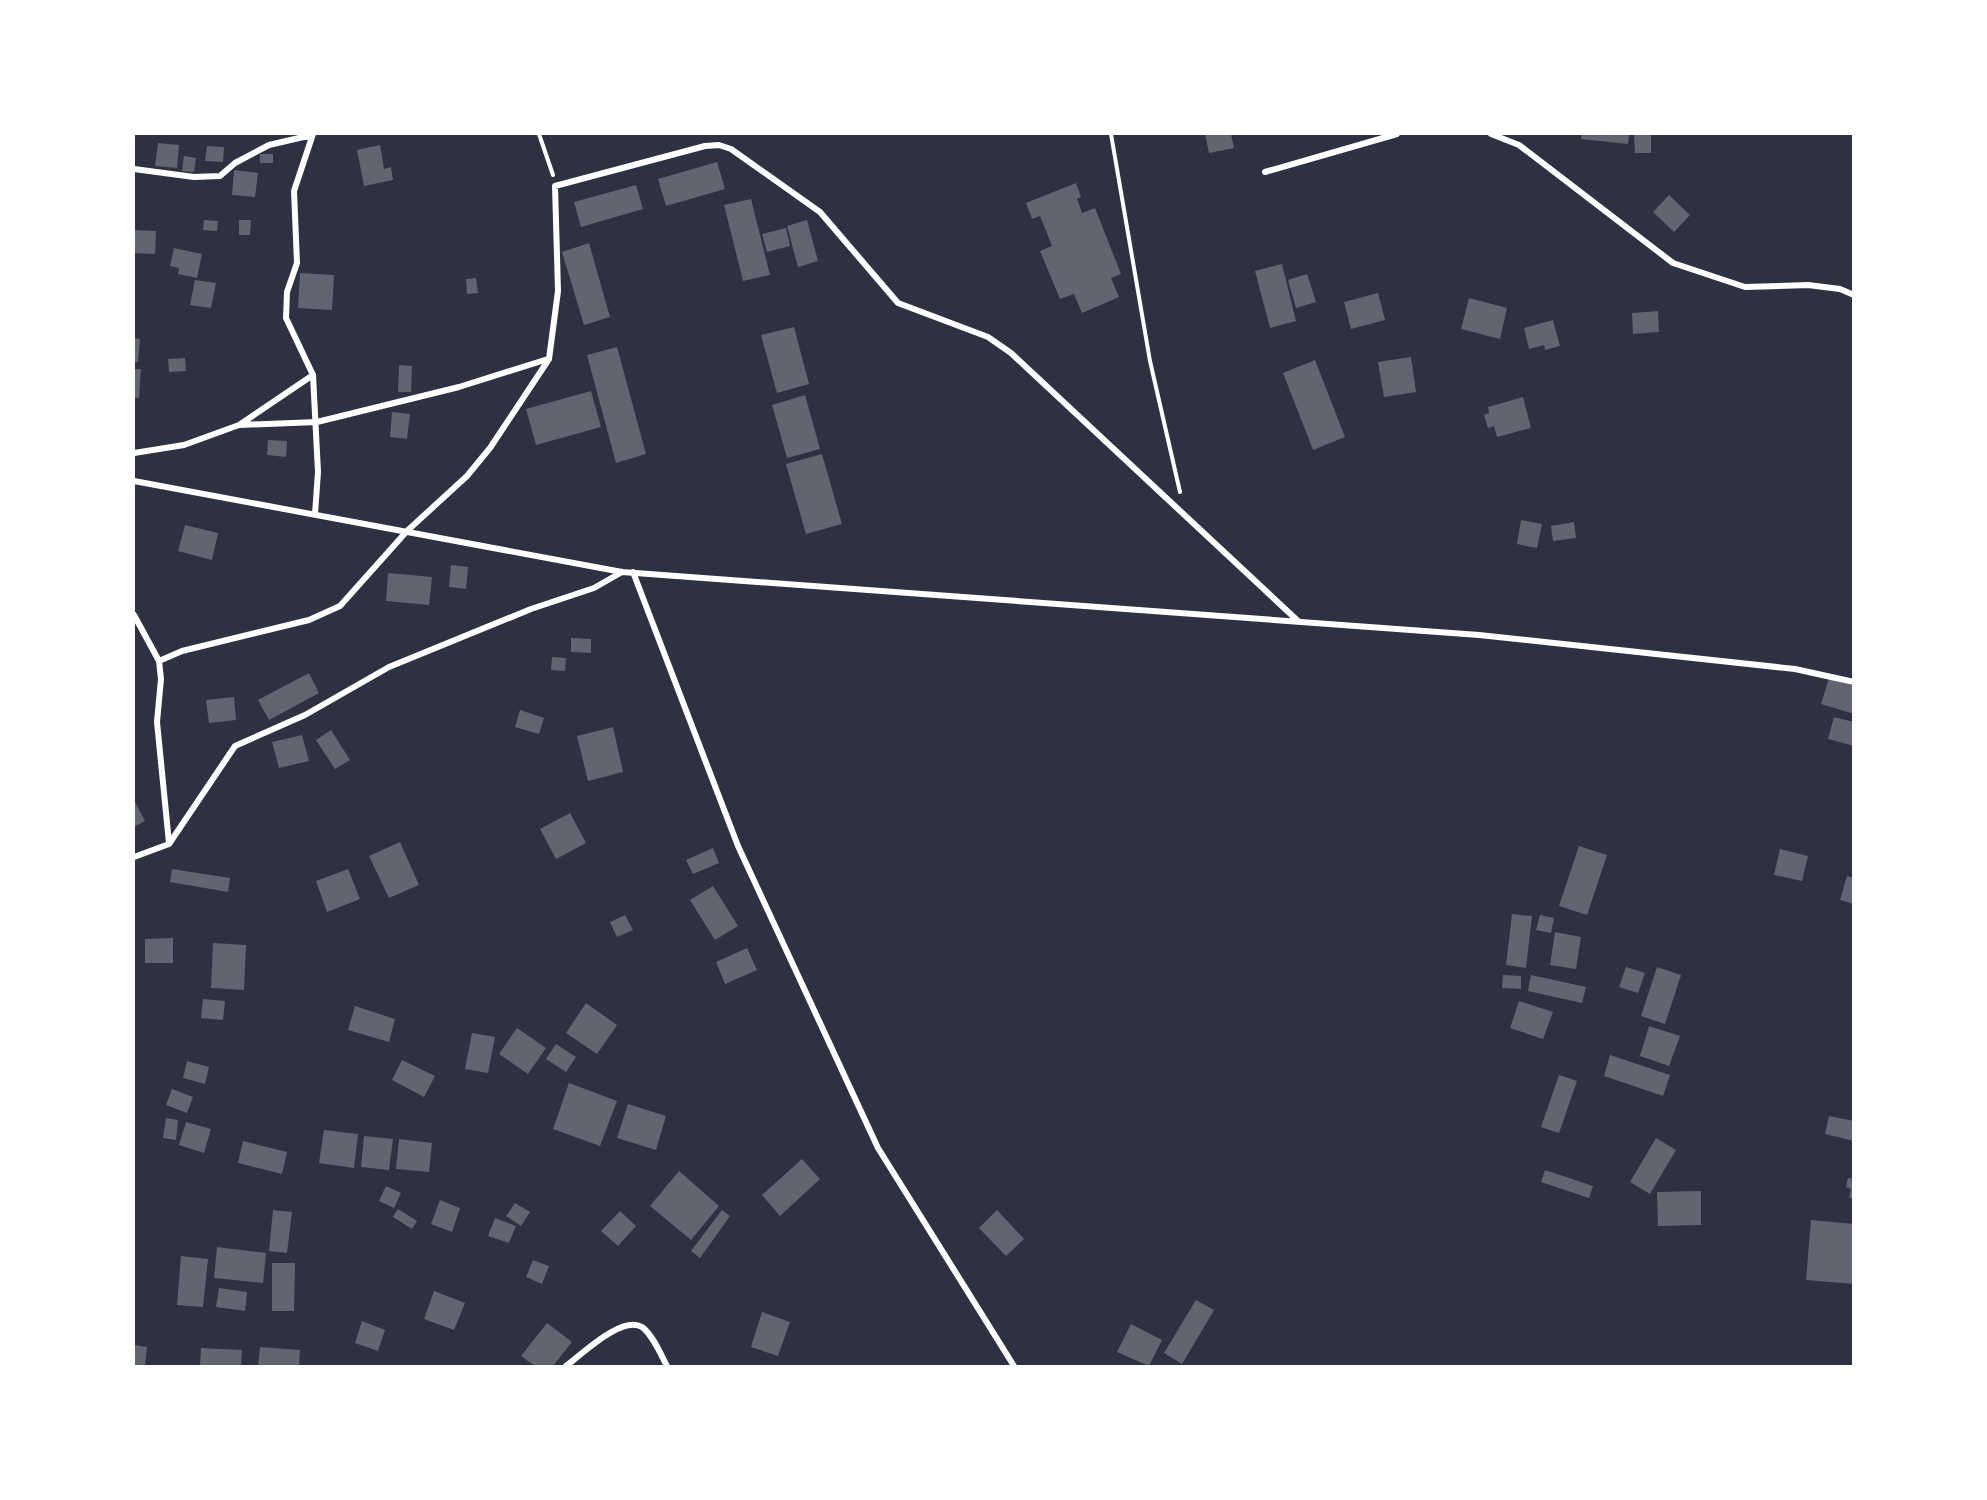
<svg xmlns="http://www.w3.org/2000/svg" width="1987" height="1500" font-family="Montserrat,sans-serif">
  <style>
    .building { fill: #626471 }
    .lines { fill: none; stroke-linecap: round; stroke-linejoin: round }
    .path { stroke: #fff; stroke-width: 4 }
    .minor { stroke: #fff; stroke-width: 6 }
  </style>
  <rect width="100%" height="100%" fill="#2d3142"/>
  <path class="building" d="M 1205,134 L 1231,134 L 1234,148 L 1209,153 Z
    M 1582,134 L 1629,134 L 1628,144 L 1581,139 Z
    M 1634,135 L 1651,135 L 1651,153 L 1635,153 Z
    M 158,143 L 179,145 L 177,168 L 155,166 Z
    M 380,145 L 384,169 L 391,167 L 393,180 L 364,186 L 357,150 Z
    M 207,146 L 224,147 L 223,162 L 205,161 Z
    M 260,154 L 273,154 L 273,163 L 260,163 Z
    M 184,156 L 196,158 L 194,172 L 182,171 Z
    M 717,162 L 725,189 L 666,206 L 658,179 Z
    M 234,170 L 258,173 L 255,197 L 232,195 Z
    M 1076,183 L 1081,197 L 1077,199 L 1082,213 L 1095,208 L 1121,274 L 1111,278 L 1119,297 L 1082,313 L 1074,294 L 1060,299 L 1040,251 L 1052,246 L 1040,216 L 1032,219 L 1026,203 Z
    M 636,185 L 643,209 L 581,227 L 574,202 Z
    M 1669,195 L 1690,215 L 1674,232 L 1653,212 Z
    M 751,199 L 770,275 L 743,281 L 724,205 Z
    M 204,220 L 218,221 L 217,231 L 203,230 Z
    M 239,220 L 251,220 L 250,235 L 239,235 Z
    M 807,220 L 818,261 L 798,267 L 787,226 Z
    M 786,228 L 790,246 L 767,252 L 762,234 Z
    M 134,230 L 156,231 L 155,254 L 134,253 Z
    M 589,243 L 610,317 L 584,325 L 562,252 Z
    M 174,248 L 202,254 L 197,278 L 178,274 L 179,268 L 170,266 Z
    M 1282,264 L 1296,321 L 1270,328 L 1255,271 Z
    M 300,273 L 334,275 L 332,310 L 298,308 Z
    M 1307,274 L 1316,302 L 1296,308 L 1288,280 Z
    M 476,278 L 478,293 L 467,294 L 466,279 Z
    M 195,280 L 216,283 L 211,308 L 190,305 Z
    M 1378,293 L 1385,320 L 1351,329 L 1344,302 Z
    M 1469,298 L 1507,308 L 1500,339 L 1461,329 Z
    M 1658,311 L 1659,332 L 1633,334 L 1632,313 Z
    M 1553,320 L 1560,346 L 1545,350 L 1544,345 L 1529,349 L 1524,328 Z
    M 794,327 L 809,384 L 777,393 L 761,335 Z
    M 134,338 L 140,339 L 138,362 L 134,362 Z
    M 617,347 L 646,454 L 616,463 L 587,355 Z
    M 1411,357 L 1416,392 L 1384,397 L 1378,362 Z
    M 185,358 L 186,371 L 169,372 L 168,359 Z
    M 1315,360 L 1345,437 L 1313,450 L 1283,373 Z
    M 399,365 L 412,366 L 411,392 L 398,392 Z
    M 134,369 L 141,369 L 139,398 L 134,398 Z
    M 591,391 L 601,427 L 536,445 L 526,409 Z
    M 805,395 L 820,449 L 787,458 L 772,405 Z
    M 1523,397 L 1531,428 L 1497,437 L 1494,426 L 1488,428 L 1484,415 L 1489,413 L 1488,407 Z
    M 392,412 L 410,414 L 407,439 L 390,437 Z
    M 268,440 L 287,441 L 286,457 L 267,455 Z
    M 822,454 L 842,524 L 806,534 L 786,464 Z
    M 1521,520 L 1542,524 L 1537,548 L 1517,544 Z
    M 1574,522 L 1576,538 L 1553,541 L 1551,526 Z
    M 185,525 L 218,533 L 212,560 L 178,551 Z
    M 451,565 L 468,567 L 466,589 L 449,587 Z
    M 388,573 L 432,577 L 429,605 L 386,601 Z
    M 571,638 L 591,639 L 591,653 L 571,652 Z
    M 552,657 L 566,658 L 565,671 L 551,670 Z
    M 309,673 L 319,693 L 269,720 L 258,700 Z
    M 1829,678 L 1854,686 L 1854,714 L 1821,704 Z
    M 234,697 L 236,720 L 209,723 L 206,700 Z
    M 520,710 L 544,718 L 539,734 L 515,727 Z
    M 1834,717 L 1854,722 L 1854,746 L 1828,739 Z
    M 613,727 L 623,772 L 588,781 L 577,736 Z
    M 331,730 L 350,760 L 335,769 L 316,740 Z
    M 302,735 L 309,761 L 279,768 L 272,742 Z
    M 135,802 L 145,821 L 134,827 L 134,803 Z
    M 570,813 L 586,843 L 556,859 L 540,829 Z
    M 400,842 L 419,885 L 389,898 L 369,856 Z
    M 1579,846 L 1607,855 L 1587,915 L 1559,906 Z
    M 713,848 L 719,863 L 693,874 L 686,860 Z
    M 1780,849 L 1808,856 L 1802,881 L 1774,875 Z
    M 172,869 L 230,878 L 228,892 L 170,882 Z
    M 348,869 L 360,899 L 327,912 L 316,881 Z
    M 1847,876 L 1854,878 L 1854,904 L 1840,900 Z
    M 713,886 L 738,926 L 715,940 L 690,900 Z
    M 1512,914 L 1532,916 L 1526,968 L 1506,965 Z
    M 625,915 L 633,930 L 617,937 L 610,922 Z
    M 1540,915 L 1554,918 L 1551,933 L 1536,930 Z
    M 1555,932 L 1581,937 L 1576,969 L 1550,965 Z
    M 173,938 L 173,963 L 145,963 L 145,939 Z
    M 213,943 L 246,945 L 244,990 L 211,988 Z
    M 747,948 L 757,970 L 725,984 L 716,962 Z
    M 1626,967 L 1645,973 L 1638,993 L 1619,987 Z
    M 1657,967 L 1681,975 L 1665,1024 L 1641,1016 Z
    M 1503,975 L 1521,976 L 1521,989 L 1502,988 Z
    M 1531,975 L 1586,987 L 1582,1003 L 1528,991 Z
    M 203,999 L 225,1001 L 223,1020 L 201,1018 Z
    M 1519,1001 L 1553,1012 L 1543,1039 L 1510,1028 Z
    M 586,1003 L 617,1025 L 597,1054 L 566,1033 Z
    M 355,1006 L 395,1019 L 389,1042 L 348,1030 Z
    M 1649,1026 L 1680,1036 L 1669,1066 L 1640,1056 Z
    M 517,1028 L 546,1048 L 528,1074 L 499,1054 Z
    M 472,1033 L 495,1037 L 488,1073 L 465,1069 Z
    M 556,1044 L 576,1057 L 566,1072 L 546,1059 Z
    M 1610,1055 L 1670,1075 L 1663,1096 L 1604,1076 Z
    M 402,1060 L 435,1076 L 424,1097 L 392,1080 Z
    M 187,1061 L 209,1067 L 205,1084 L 183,1078 Z
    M 1559,1075 L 1577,1081 L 1559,1133 L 1541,1127 Z
    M 569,1083 L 617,1101 L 600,1146 L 553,1129 Z
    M 172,1089 L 193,1097 L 187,1113 L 166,1105 Z
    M 628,1104 L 666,1116 L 656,1150 L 617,1138 Z
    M 1829,1116 L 1854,1121 L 1854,1141 L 1825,1134 Z
    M 166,1118 L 178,1120 L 176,1140 L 163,1138 Z
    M 186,1122 L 211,1129 L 204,1153 L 179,1145 Z
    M 324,1130 L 358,1134 L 354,1168 L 319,1163 Z
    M 364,1136 L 393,1139 L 389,1170 L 361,1167 Z
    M 1656,1138 L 1676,1150 L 1650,1194 L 1630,1182 Z
    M 399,1139 L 432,1143 L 429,1172 L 396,1169 Z
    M 243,1141 L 287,1152 L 282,1174 L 238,1163 Z
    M 802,1159 L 820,1179 L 780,1216 L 762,1195 Z
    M 1545,1170 L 1593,1186 L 1589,1198 L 1541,1182 Z
    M 679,1171 L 719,1206 L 691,1240 L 650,1206 Z
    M 1848,1178 L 1854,1179 L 1854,1199 L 1849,1198 L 1851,1189 L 1846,1187 Z
    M 386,1186 L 401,1193 L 394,1208 L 379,1201 Z
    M 1701,1191 L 1701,1225 L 1658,1226 L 1657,1192 Z
    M 440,1200 L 460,1208 L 452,1232 L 431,1224 Z
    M 515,1203 L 530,1212 L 521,1226 L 506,1216 Z
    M 398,1209 L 417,1221 L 412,1229 L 393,1217 Z
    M 273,1210 L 292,1212 L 287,1253 L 269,1251 Z
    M 722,1210 L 730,1216 L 700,1258 L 691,1251 Z
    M 997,1210 L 1024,1239 L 1006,1256 L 979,1228 Z
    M 620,1211 L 636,1226 L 618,1246 L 601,1231 Z
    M 495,1218 L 516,1226 L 509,1243 L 488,1236 Z
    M 1811,1220 L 1854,1224 L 1854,1284 L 1806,1280 Z
    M 217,1247 L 266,1253 L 263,1283 L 214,1278 Z
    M 181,1256 L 208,1259 L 203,1307 L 177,1305 Z
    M 533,1260 L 549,1266 L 542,1284 L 526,1277 Z
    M 272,1263 L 295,1263 L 294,1311 L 272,1311 Z
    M 219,1288 L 247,1292 L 245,1311 L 216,1307 Z
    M 434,1291 L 465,1303 L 454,1330 L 424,1319 Z
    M 1196,1300 L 1214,1310 L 1182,1364 L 1164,1353 Z
    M 762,1312 L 790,1322 L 778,1356 L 751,1347 Z
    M 362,1321 L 385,1330 L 378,1351 L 355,1343 Z
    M 547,1323 L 572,1342 L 553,1366 L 535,1366 L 521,1356 Z
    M 1131,1324 L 1162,1340 L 1149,1366 L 1117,1352 Z
    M 134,1345 L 147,1347 L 145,1366 L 134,1365 Z
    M 260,1347 L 300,1350 L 299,1366 L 258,1366 Z
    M 201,1348 L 242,1350 L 241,1366 L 200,1366 Z"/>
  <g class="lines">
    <path class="path" d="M 539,134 L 553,175
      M 1111,134 L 1150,361 L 1180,492"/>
    <path class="minor" d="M 313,134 L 294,191 L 297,263 L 287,292 L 286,318 L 313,375 L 318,472 L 315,514
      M 1491,134 L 1519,145 L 1673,263 L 1745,287 L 1808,285 L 1840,289 L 1854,295
      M 134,169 L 194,177 L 220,176 L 235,163 L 269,145 L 312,135
      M 1265,172 L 1397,134
      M 239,425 L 313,375
      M 134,453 L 184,445 L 239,425 L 317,422 L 459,387 L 548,359
      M 134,481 L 622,572 L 1479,635 L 1795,669 L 1854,682
      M 633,572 L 738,846 L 878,1148 L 1014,1366
      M 134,615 L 159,661 L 161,679 L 157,722 L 169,843
      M 159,661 L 182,651 L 309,620 L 340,606 L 407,531 L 467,476 L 490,448 L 549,359 L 558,291 L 555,186 L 705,146 L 719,145 L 731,149 L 820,212 L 898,303 L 988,337 L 1011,353 L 1298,621
      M 134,857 L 169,844 L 235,746 L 305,715 L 389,667 L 531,609 L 594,588 L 622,572
      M 566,1366 C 582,1354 622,1315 642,1327 C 653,1335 661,1355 667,1366"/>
  </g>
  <rect width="1987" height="1500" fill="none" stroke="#ffffff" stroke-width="270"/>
</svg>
